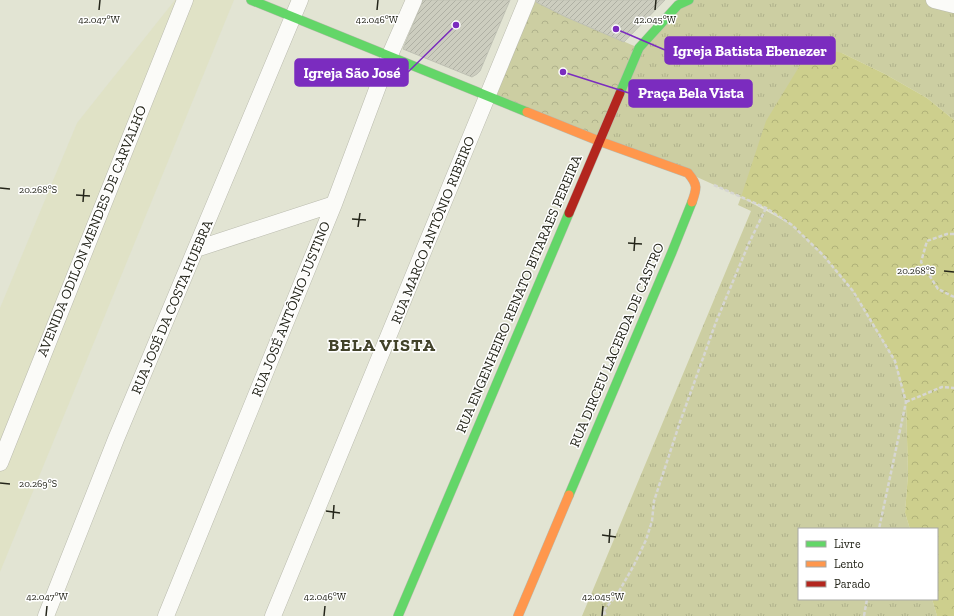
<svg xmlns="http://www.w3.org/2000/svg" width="954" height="616" font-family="'Zilla Slab',serif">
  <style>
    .built { fill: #e0e2c6 }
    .grass { fill: url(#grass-tufts) }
    .forest { fill: url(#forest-crowns) }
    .park { fill: url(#park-crowns) }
    .building { fill: url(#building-hatch); stroke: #bfc1b4 }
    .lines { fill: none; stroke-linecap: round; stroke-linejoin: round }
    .street-casing { stroke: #babbae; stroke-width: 17 }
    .fast-casing { stroke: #babbae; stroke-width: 10 }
    .slow-casing { stroke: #babbae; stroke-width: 10 }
    .jam-casing { stroke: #babbae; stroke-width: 10 }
    .path { stroke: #d6d6d2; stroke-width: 2.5; stroke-dasharray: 4 2; stroke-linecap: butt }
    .street { stroke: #fbfbf8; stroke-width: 16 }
    .fast { stroke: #63d668; stroke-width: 9 }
    .slow { stroke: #ff974d; stroke-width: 9 }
    .jam { stroke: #b3261e; stroke-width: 9 }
    .ticks { fill: none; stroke: #24251a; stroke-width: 1.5 }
    .labels { text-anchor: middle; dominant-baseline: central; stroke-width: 3; stroke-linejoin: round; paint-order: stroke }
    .street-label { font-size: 14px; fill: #24251a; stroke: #fff }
    .district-label { font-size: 18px; font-weight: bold; letter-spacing: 1px; fill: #42432a; stroke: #fff }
    .ticks-label { font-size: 10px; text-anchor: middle; fill: #24251a; stroke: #fff; stroke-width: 3; stroke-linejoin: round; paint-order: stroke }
    .leader { fill: none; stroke: #7b2cbf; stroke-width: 1.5 }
    .callout-dot { fill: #7b2cbf; stroke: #fff; stroke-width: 1.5 }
    .callout { fill: #7b2cbf; stroke: #7b2cbf; stroke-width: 1.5 }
    .callout-label { font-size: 15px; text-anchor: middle; font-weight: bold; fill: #fff }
  </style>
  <defs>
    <pattern id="grass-tufts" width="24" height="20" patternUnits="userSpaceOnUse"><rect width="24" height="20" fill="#cccea2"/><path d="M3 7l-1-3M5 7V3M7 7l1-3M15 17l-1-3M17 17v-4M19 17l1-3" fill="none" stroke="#afb18b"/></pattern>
    <pattern id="forest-crowns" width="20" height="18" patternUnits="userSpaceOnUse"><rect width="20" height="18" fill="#cdcf8d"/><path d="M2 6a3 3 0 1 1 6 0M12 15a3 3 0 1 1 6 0" fill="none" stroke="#b0b279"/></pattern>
    <pattern id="park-crowns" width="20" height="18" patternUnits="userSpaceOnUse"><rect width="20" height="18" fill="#cccea2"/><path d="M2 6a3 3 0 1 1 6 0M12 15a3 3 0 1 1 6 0" fill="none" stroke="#afb18b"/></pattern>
    <pattern id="building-hatch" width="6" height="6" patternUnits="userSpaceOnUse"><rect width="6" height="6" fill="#cccdbf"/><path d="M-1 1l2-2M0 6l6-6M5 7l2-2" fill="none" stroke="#afb0a4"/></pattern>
  </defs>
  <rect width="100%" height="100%" fill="#e2e4d3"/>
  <path class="built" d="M 175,0 L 234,0 L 0,572 L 0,308 L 77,123 Z"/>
  <path class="grass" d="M 689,0 L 934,0 L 954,5 L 954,120 L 927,98 L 885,74 L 842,53 L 741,197 L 792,225 L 823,255 L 853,291 L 895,361 L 906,402 L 908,474 L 905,513 L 910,529 L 799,529 L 799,599 L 932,599 L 937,616 L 582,616 L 751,211 L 738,205 L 741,197 L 688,173 L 599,141 L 639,48 Z"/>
  <path class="forest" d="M 820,48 L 842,53 L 885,74 L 927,98 L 954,120 L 954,616 L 937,616 L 932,599 L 937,599 L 937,529 L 910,529 L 905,513 L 908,474 L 906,402 L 895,361 L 853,291 L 823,255 L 792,225 L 766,208 L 741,197 L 766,121 L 805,57 Z"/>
  <path class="park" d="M 535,1 L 562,15 L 639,48 L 599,141 L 488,97 Z"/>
  <path class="building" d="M 423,0 L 510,0 L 480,71 L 477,74 L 472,77 L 403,49 Z
    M 536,0 L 665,0 L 624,42 L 566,17 L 536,2 Z"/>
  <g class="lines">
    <g class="street-casing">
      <path id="street" d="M 934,0 L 954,5
        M 196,249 L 334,204
        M 0,463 L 185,0
        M 46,616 L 116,439 L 300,0
        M 166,616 L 334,204 L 389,57 L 414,0
        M 273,616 L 527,0"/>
    </g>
    <g class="fast-casing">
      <path id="fast" d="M 251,0 L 527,112
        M 620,93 L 639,48 L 678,5 L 689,0
        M 569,495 L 672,252 L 692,202
        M 398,616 L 569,213"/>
    </g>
    <g class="slow-casing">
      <path id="slow" d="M 527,112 L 599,141 L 688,173 C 698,185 697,188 692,202
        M 518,616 L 569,495"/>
    </g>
    <g class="jam-casing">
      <path id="jam" d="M 569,213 L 620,93"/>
    </g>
    <path class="path" d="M 714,185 L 766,208 L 792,225 L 823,255 L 853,291 L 895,361 L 906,402 L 879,529
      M 954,234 L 947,234 L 927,241 L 921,262 L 938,289 L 954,297
      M 906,402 L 942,387 L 954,388
      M 604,611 L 606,616
      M 602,616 L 604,610 L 617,595 L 634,565 L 646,540 L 652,521 L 654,501 L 680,422 L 716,322 L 749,243 L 766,208
      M 864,616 L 867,599"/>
    <use href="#street" class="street"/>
    <use href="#fast" class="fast"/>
    <use href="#slow" class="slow"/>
    <use href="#jam" class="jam"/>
  </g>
  <path class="ticks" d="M 99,10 L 100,0M 377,10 L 378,0M 655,10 L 656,0M 0,188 L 10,189M 76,195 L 90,196M 83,202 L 84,189M 352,219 L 366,220M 358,227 L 360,213M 628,243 L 642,244M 634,251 L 635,237M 944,271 L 954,272M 0,483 L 10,484M 326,511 L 340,513M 333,519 L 334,505M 602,535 L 616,537M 609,543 L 610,529M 46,616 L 47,606M 324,616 L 325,606M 602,616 L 603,606"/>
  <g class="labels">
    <g class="street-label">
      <text transform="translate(433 230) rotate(-68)">RUA MARCO ANTÔNIO RIBEIRO</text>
      <text transform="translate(92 231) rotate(-68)">AVENIDA ODILON MENDES DE CARVALHO</text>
      <text transform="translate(519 294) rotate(-67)">RUA ENGENHEIRO RENATO BITARAES PEREIRA</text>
      <text transform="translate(172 307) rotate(-67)">RUA JOSÉ DA COSTA HUEBRA</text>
      <text transform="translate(291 309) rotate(-68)">RUA JOSÉ ANTÔNIO JUSTINO</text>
      <text transform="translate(617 345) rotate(-67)">RUA DIRCEU LACERDA DE CASTRO</text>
    </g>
    <g class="district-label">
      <text x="382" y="345">BELA VISTA</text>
    </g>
  </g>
  <g class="ticks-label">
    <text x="99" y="23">42.047°W</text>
    <text x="377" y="23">42.046°W</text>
    <text x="655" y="23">42.045°W</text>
    <text x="38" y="193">20.268°S</text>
    <text x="916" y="274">20.268°S</text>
    <text x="38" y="487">20.269°S</text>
    <text x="47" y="600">42.047°W</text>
    <text x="325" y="600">42.046°W</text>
    <text x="603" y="600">42.045°W</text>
  </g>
  <path class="leader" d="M616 29L665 50M456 25L408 72M563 72L629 93"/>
  <g class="callout-dot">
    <circle cx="616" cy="29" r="4"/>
    <circle cx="456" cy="25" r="4"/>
    <circle cx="563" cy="72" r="4"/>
  </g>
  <g class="callout">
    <rect x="665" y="37" width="170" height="27" rx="4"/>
    <rect x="295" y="59" width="113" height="27" rx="4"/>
    <rect x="629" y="80" width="123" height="27" rx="4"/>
  </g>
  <g class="callout-label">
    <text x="750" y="56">Igreja Batista Ebenezer</text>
    <text x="352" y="78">Igreja São José</text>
    <text x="691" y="98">Praça Bela Vista</text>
  </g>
  <rect x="798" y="528" width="140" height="72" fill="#ffffff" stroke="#a7a8a3"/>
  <rect x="806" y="541" width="20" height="6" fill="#63d668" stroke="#a7a8a3"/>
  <text x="834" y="548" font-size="12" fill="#24251a">Livre</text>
  <rect x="806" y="561" width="20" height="6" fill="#ff974d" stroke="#a7a8a3"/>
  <text x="834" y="568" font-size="12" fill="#24251a">Lento</text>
  <rect x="806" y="581" width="20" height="6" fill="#b3261e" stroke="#a7a8a3"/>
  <text x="834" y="588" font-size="12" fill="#24251a">Parado</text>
</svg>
